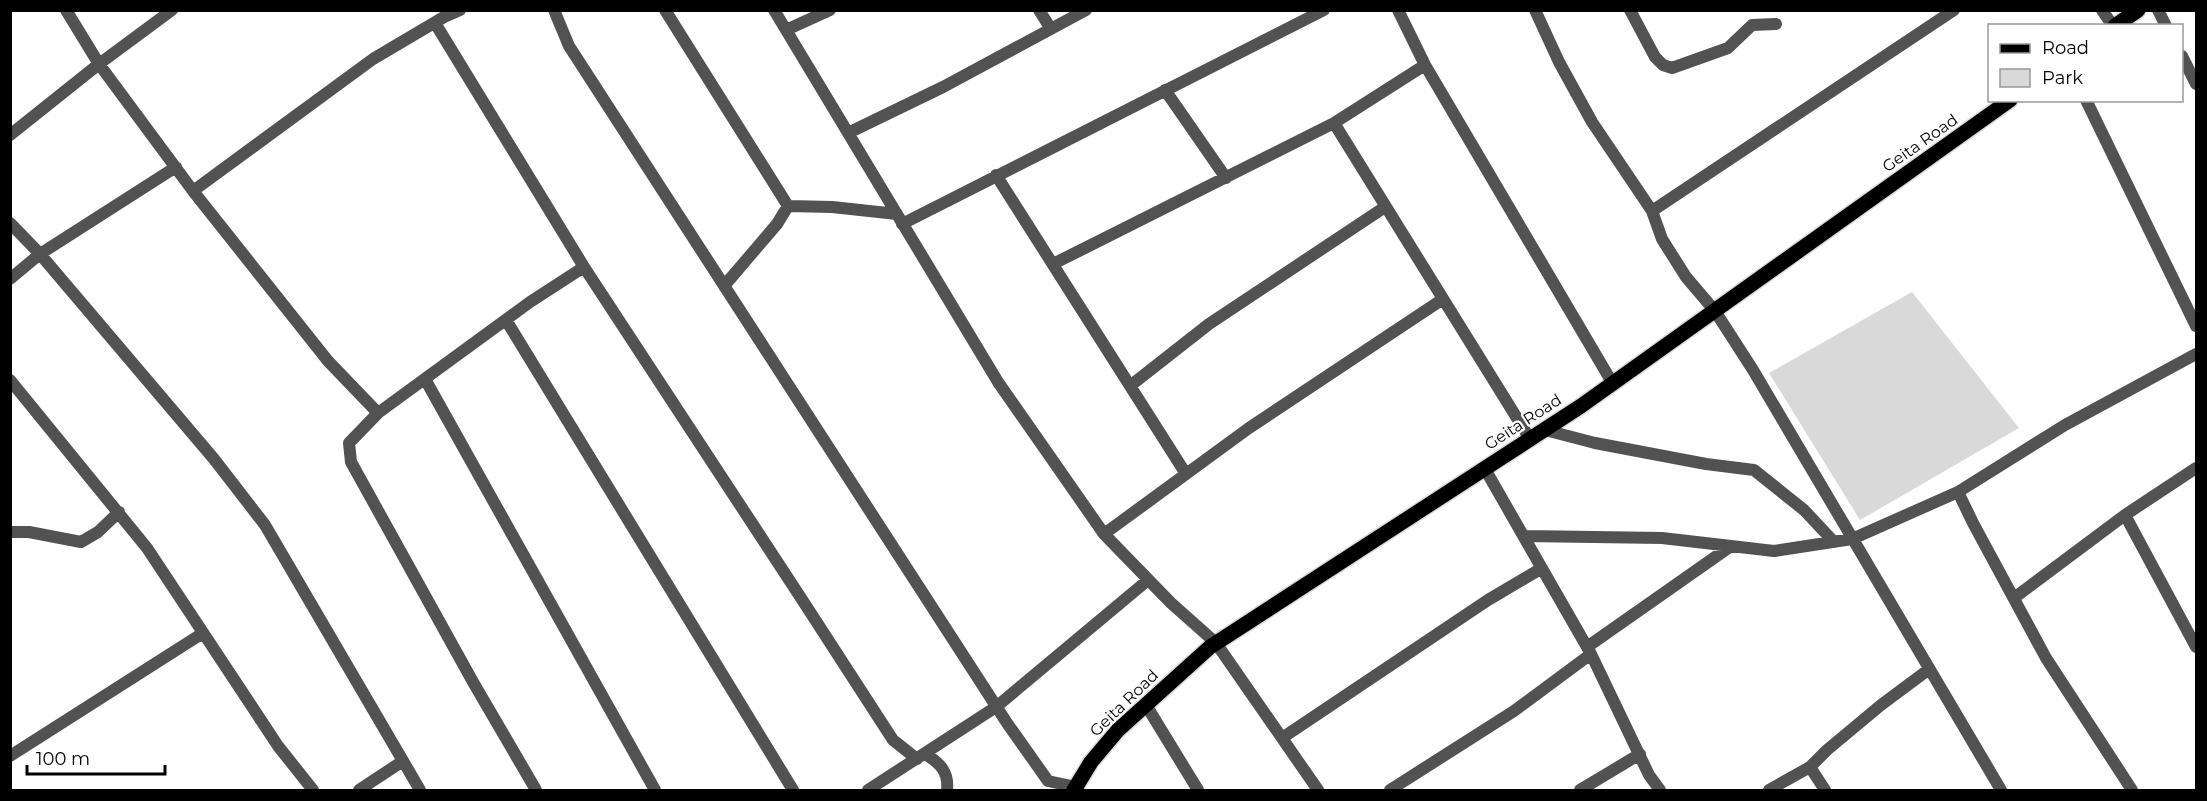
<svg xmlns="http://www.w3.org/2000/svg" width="2207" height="801" font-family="Montserrat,sans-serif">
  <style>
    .green { fill: #d9d9d9 }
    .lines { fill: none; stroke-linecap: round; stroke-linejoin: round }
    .major-casing { stroke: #dbdbdb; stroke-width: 18 }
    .minor { stroke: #525252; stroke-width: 12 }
    .major { stroke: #000; stroke-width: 15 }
    .labels { text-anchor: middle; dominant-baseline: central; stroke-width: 4.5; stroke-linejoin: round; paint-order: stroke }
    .street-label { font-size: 16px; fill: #000; stroke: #fff }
  </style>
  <rect width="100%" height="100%" fill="#fff"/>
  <path class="green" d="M 1912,292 L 2019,428 L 1860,520 L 1769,373 Z"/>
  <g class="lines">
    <g class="major-casing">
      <path id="major" d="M 2115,26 L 2138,10
        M 1074,790 L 1091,762 L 1118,730 L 1210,647 L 1581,406 L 2010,100"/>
    </g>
    <path class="minor" d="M 66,10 L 99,64 L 193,191 L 328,361 L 378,413
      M 554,10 L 569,46 L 1007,723 L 1048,781 L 1076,787 L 1078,790
      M 665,10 L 788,206 L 777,224 L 724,286
      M 774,10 L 998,382 L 1104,534 L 1171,603 L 1216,643 L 1318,790
      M 1039,10 L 1051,29
      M 1398,10 L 1425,65 L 1613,384
      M 1535,10 L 1559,62 L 1592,122 L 1652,211 L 1662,239 L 1686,277 L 1715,311 L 1753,370 L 2001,790
      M 1630,10 L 1655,57 L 1663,65 L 1672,68 L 1728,48 L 1752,25 L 1776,24
      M 2102,10 L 2113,26
      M 2158,10 L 2166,26
      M 435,23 L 584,267 L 801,598 L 893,740 L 917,759
      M 786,30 L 830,10
      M 2182,56 L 2196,84
      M 1165,90 L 1226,178
      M 2086,100 L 2196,326
      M 1334,123 L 1530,439
      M 848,133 L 943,87 L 1086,10
      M 10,135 L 99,64 L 172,10
      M 996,175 L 1186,474
      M 193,191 L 373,59 L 444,17 L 460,10
      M 788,206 L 832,207 L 897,214
      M 1652,211 L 1954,10
      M 10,223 L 40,254 L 214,459 L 265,525 L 420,790
      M 902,224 L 1324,10
      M 1053,264 L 1334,123 L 1425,65
      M 10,279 L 40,254 L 176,167
      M 506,320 L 793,790
      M 425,379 L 655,790
      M 10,380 L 147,548 L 278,746 L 313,790
      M 1130,386 L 1209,324 L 1385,207
      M 1545,430 L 1595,443 L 1706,464 L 1754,470 L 1804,510 L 1834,542
      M 1485,469 L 1591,654 L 1649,775 L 1660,790
      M 1958,492 L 1973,523 L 2046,658 L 2132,790
      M 2125,515 L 2196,647
      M 10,532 L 29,532 L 81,542 L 98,532 L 119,512
      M 1104,534 L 1249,428 L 1443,299
      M 1524,536 L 1662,538 L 1774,551 L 1852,539 L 1958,492 L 2065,425 L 2196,354
      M 2014,598 L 2125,515 L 2196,468
      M 1587,647 L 1731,546
      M 1146,705 L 1198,790
      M 1282,738 L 1488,600 L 1542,568
      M 925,754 C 940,763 949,772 947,790
      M 10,756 L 203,633
      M 1810,767 L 1825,790
      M 359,790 L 403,761
      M 536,790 L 473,682 L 351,462 L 349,443 L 378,413 L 530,302 L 584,267
      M 868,790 L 996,707 L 1148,580
      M 1390,790 L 1514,711 L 1591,654
      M 1580,790 L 1640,754
      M 1769,790 L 1810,767 L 1827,750 L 1881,705 L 1928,670"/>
    <use href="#major" class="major"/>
  </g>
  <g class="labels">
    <g class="street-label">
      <text transform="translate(1920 143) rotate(-35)">Geita Road</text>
      <text transform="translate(1523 422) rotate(-33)">Geita Road</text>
      <text transform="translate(1124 703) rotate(-44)">Geita Road</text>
    </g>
  </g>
  <rect width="2207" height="801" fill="none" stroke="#000000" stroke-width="24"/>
  <rect x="1988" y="24" width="195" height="78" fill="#ffffff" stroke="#999999" stroke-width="1.5"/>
  <rect x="2000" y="44" width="30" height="9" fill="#000000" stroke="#999999" stroke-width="1.5"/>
  <text x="2042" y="54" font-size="18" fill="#000000">Road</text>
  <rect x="2000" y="69" width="30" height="18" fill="#d9d9d9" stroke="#999999" stroke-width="1.5"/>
  <text x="2042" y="84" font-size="18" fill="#000000">Park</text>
  <path d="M27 765v9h138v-9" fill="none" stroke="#000000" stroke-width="3"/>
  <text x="36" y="765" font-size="18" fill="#000000" stroke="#ffffff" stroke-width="4.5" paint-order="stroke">100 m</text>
</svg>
